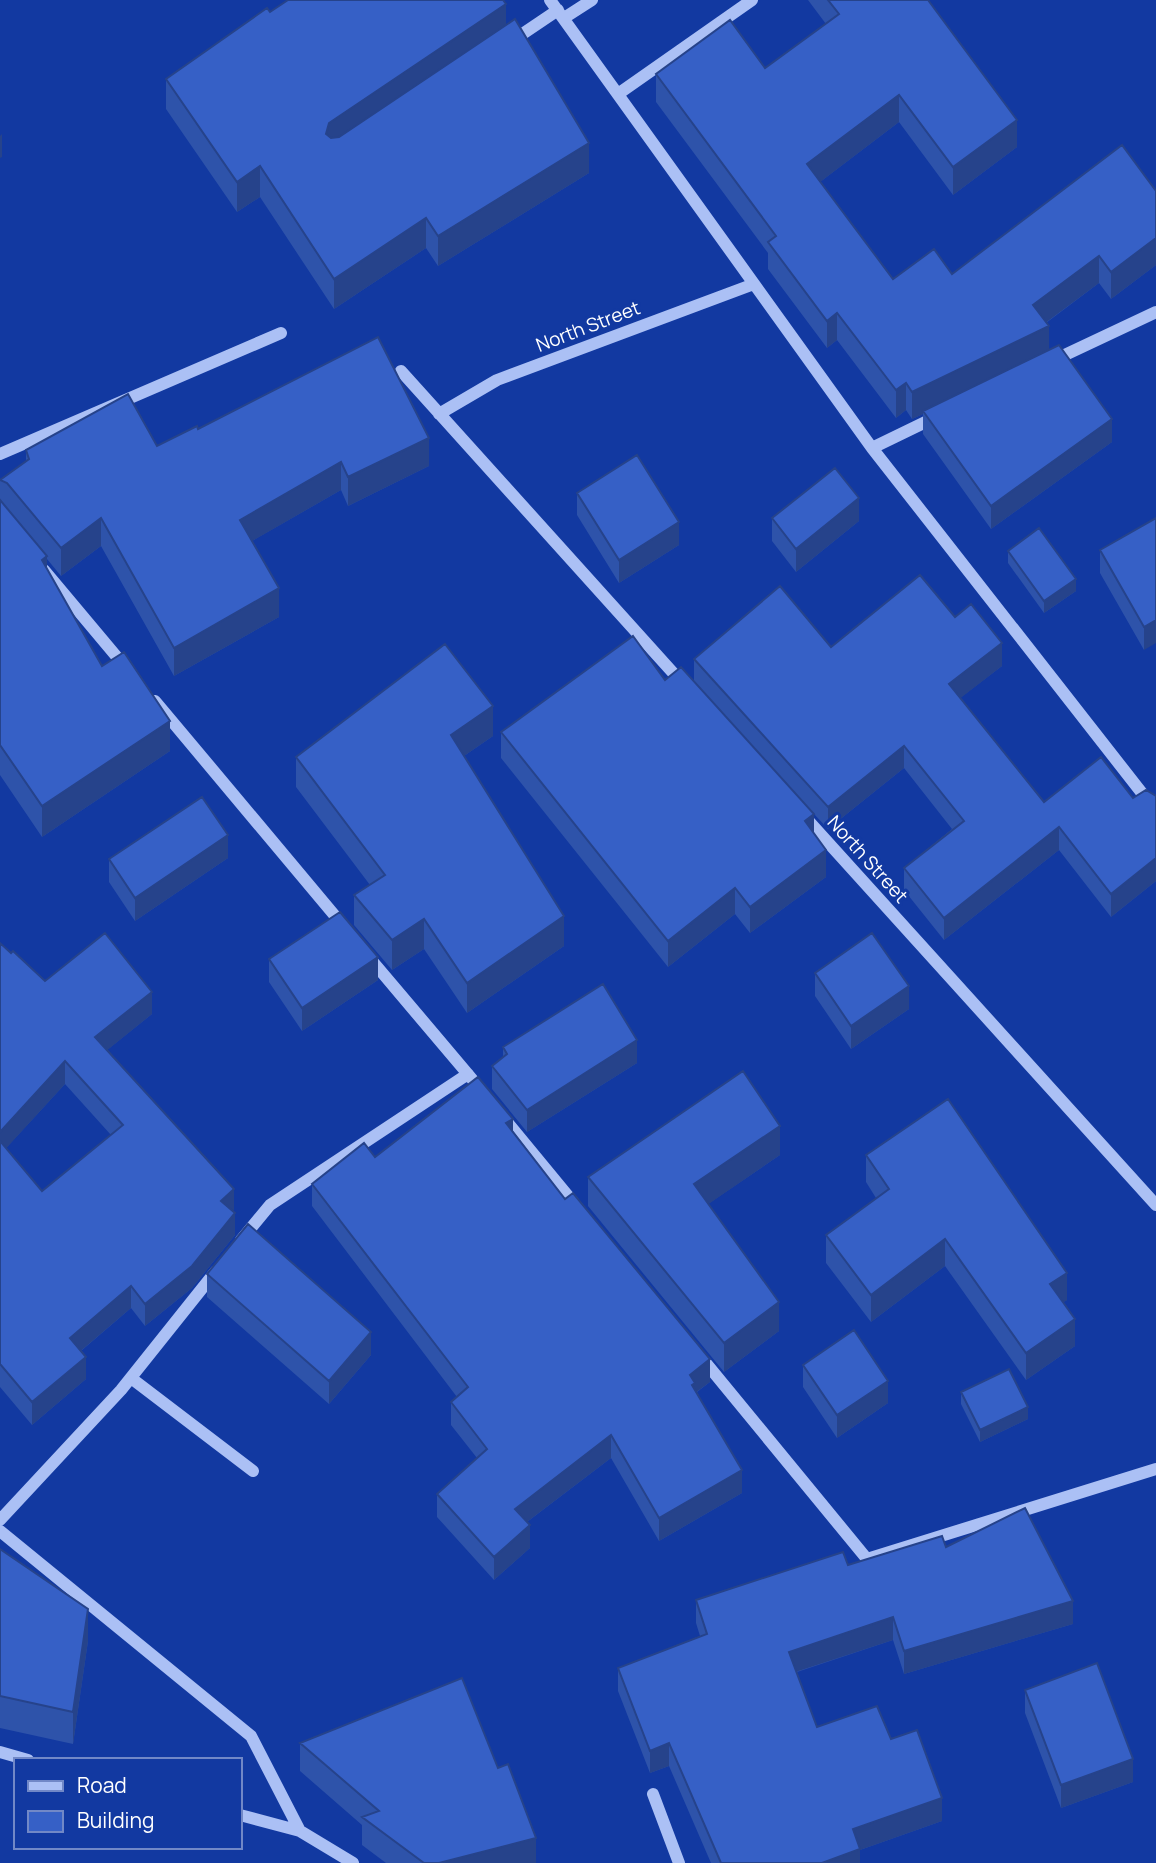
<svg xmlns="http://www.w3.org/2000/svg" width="1156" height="1863" font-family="Manrope,sans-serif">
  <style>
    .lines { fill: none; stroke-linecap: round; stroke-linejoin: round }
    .minor { stroke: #abc0f5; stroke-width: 12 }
    .wall { fill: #2e53aa; fill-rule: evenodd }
    .shaded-wall { fill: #26438b }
    .building { fill: #3660c6; stroke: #26438b; stroke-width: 2 }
    .labels { text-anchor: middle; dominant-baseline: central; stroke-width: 6; stroke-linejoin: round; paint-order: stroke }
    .street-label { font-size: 19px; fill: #fff; stroke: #1239a1 }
  </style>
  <rect width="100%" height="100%" fill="#1239a1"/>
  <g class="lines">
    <path class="minor" d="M 550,0 L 872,448 L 1156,811
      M 564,18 L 592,0
      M 512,41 L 558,10
      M 618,94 L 752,0
      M 1052,361 L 1156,312
      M 401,371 L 684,685
      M 439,414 L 497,380 L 754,284
      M 872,448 L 938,416
      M 0,454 L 281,333
      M 44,570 L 127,669
      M 155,701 L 346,929
      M 805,817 L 1156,1205
      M 368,956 L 483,1092
      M 503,1117 L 578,1208
      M 241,1240 L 270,1205 L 468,1074
      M 701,1357 L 867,1559 L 1156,1469
      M 131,1378 L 253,1471
      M 0,1520 L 121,1390 L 216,1271
      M 0,1531 L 251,1736 L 300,1831
      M 0,1752 L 28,1760
      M 653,1794 L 679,1863
      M 240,1815 L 300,1831 L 353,1863"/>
  </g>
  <path class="wall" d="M 808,0 L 928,0 L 1017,147 L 953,195 L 899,122 L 820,182 L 893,279 L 952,274 L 1156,191 L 1156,265 L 1111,299 L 1099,283 L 1046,323 L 1049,350 L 1112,442 L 991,529 L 923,434 L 923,414 L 912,419 L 906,410 L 896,418 L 837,340 L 827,348 L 768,269 L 768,253 L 656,102 L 656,74 L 765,68 L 826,24 Z
    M 270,12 L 506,25 L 589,173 L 438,266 L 426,248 L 334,309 L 260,197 L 237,212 L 166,109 L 166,79 Z
    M 198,429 L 429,466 L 348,506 L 341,490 L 252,541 L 279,617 L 174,676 L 101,546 L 61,576 L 47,559 L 47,569 L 102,666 L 170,751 L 42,837 L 0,775 L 0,480 L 26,461 L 26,450 L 157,446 Z
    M 577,493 L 679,545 L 619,583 L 577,515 Z
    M 772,518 L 859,521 L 796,572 L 772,541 Z
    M 1156,518 L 1144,650 L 1100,573 L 1100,550 Z
    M 1008,551 L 1076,591 L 1044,613 L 1008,563 Z
    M 955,617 L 1002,666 L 960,698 L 1044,802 L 1133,798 L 1156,796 L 1156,881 L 1111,917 L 1059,850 L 944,940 L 904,890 L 904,868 L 952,829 L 904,768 L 828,829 L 814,814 L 814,834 L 826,877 L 750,933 L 735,914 L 668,967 L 501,758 L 501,732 L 665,680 L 694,681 L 694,659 L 831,647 Z
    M 493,736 L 464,756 L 564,946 L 467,1013 L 424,949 L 392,970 L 354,925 L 354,895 L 370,885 L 296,787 L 296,757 Z
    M 228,858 L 135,921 L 109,882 L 109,859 Z
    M 0,943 L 11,953 L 45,981 L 152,1014 L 107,1050 L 234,1212 L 235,1235 L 192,1288 L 145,1326 L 131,1308 L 81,1351 L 86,1379 L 32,1425 L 0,1387 ZM 65,1084 L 111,1135 L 42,1191 L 6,1148 Z
    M 269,959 L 378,980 L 302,1031 L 269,982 Z
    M 815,973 L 909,1009 L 851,1049 L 815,996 Z
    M 503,1047 L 637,1063 L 527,1132 L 492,1089 L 492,1066 L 503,1058 Z
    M 513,1131 L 565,1199 L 710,1382 L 697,1392 L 742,1493 L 659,1541 L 611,1458 L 527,1522 L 530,1548 L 494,1580 L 437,1517 L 437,1494 L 477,1458 L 451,1425 L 451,1402 L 457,1397 L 312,1206 L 312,1184 L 375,1157 Z
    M 780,1155 L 708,1204 L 779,1331 L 724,1372 L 588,1206 L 588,1177 Z
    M 866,1155 L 1067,1300 L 1063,1302 L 1075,1346 L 1026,1380 L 945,1266 L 871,1322 L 826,1263 L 826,1235 L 876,1198 L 866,1182 Z
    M 207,1274 L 371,1355 L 329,1404 L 207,1297 Z
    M 803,1365 L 888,1403 L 837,1438 L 803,1387 Z
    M 961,1392 L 1028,1419 L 980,1442 L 961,1404 Z
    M 946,1547 L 1073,1624 L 904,1674 L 893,1640 L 797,1672 L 817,1727 L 891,1739 L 942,1821 L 860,1850 L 860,1863 L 711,1863 L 669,1766 L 650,1773 L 618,1691 L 618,1668 L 700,1636 L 696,1623 L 696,1600 L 848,1565 Z
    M 0,1549 L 88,1641 L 73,1744 L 0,1728 Z
    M 1025,1690 L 1133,1782 L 1061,1808 L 1025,1713 Z
    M 300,1743 L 536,1863 L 386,1863 L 362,1845 L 362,1825 L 300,1771 Z"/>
  <path class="shaded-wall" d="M 506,4 L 506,34 L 329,153 L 326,134 L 329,123 Z
    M 899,95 L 899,122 L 807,192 L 807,164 Z
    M 1017,120 L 1017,147 L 953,195 L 953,167 Z
    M 2,134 L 2,157 L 0,158 L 0,136 Z
    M 589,143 L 589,173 L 438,266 L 438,236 Z
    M 260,166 L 260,197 L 237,212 L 237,182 Z
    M 426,218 L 426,248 L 334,309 L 334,279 Z
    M 1156,238 L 1156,265 L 1111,299 L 1111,272 Z
    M 1099,256 L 1099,283 L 1033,332 L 1033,305 Z
    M 837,313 L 837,340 L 827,348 L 827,321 Z
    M 1049,326 L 1049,354 L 923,411 L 923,414 L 912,419 L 912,392 Z
    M 906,383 L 906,410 L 896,418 L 896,390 Z
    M 1112,419 L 1112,442 L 991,529 L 991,506 Z
    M 429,438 L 429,466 L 348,506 L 348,477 Z
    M 341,462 L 341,490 L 240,548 L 240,520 Z
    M 859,498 L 859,521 L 796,572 L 796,549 Z
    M 101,518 L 101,546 L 61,576 L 61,548 Z
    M 679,522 L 679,545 L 619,583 L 619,560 Z
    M 47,556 L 47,587 L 42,560 Z
    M 1076,579 L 1076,591 L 1044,613 L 1044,601 Z
    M 279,588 L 279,617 L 174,676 L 174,648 Z
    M 1156,620 L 1156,643 L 1144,650 L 1144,627 Z
    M 1002,643 L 1002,666 L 949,707 L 949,684 Z
    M 493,706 L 493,736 L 451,765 L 451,735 Z
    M 170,721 L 170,751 L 42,837 L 42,806 Z
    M 904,746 L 904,768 L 828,829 L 828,807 Z
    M 814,814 L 814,840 L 805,821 Z
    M 1059,827 L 1059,850 L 944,940 L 944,918 Z
    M 228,835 L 228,858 L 135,921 L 135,898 Z
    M 826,850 L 826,877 L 750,933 L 750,907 Z
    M 1156,858 L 1156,881 L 1111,917 L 1111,894 Z
    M 735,888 L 735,914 L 668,967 L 668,941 Z
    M 564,916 L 564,946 L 467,1013 L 467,983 Z
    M 424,919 L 424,949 L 392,970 L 392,940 Z
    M 378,957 L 378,980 L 302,1031 L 302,1008 Z
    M 909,986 L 909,1009 L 851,1049 L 851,1026 Z
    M 152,992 L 152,1014 L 95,1060 L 95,1037 Z
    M 637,1040 L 637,1063 L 527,1132 L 527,1110 Z
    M 65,1061 L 65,1084 L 0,1155 L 0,1132 Z
    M 513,1119 L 513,1142 L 506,1123 Z
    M 780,1126 L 780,1155 L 694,1214 L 694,1184 Z
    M 234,1189 L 234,1211 L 221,1201 Z
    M 235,1213 L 235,1235 L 192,1288 L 145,1326 L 145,1304 Z
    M 945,1239 L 945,1266 L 871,1322 L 871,1295 Z
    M 1067,1273 L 1067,1300 L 1050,1312 L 1050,1284 Z
    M 131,1286 L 131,1308 L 70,1360 L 70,1338 Z
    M 779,1302 L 779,1331 L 724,1372 L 724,1343 Z
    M 1075,1319 L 1075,1346 L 1026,1380 L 1026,1353 Z
    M 371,1332 L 371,1355 L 329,1404 L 329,1381 Z
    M 86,1357 L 86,1379 L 32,1425 L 32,1402 Z
    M 710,1359 L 710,1382 L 695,1393 L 690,1375 Z
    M 888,1381 L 888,1403 L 837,1438 L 837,1415 Z
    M 1028,1407 L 1028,1419 L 980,1442 L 980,1430 Z
    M 611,1435 L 611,1458 L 515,1531 L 515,1509 Z
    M 742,1470 L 742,1493 L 659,1541 L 659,1518 Z
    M 530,1525 L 530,1548 L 494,1580 L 494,1557 Z
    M 1073,1601 L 1073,1624 L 904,1674 L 904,1651 Z
    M 88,1609 L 88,1641 L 73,1744 L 73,1712 Z
    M 893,1617 L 893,1640 L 789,1674 L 789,1652 Z
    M 669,1743 L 669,1766 L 650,1773 L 650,1751 Z
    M 1133,1759 L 1133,1782 L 1061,1808 L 1061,1785 Z
    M 942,1798 L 942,1821 L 860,1850 L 860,1863 L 822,1863 L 853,1829 Z
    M 536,1838 L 536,1863 L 439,1863 Z"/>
  <path class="building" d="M 288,0 L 503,0 L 506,4 L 329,123 L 326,134 L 331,138 L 339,137 L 515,19 L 589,143 L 438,236 L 426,218 L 334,279 L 260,166 L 237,182 L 166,79 L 267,8 L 270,12 Z
    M 828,0 L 928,0 L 1017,120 L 953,167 L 899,95 L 807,164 L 893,279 L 934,249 L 952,274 L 1122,145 L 1156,191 L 1156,238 L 1111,272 L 1099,256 L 1033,305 L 1049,326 L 912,392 L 906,383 L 896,390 L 837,313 L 827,321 L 768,242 L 776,236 L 656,74 L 730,20 L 765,68 L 839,14 Z
    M 378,337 L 429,438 L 348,477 L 341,462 L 240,520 L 279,588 L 174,648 L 101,518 L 61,548 L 7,483 L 0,480 L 29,459 L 26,450 L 128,394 L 157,446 L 197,426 L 198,429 Z
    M 1059,345 L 1112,419 L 991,506 L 923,411 Z
    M 637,455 L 679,522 L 619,560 L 577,493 Z
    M 835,468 L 859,498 L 796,549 L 772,518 Z
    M 0,500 L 47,556 L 42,560 L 102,666 L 124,652 L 170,721 L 42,806 L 0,745 Z
    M 1156,518 L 1156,620 L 1144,627 L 1100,550 Z
    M 1039,528 L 1076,579 L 1044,601 L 1008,551 Z
    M 920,575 L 955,617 L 971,604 L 1002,643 L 949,684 L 1044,802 L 1101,757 L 1133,798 L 1146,790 L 1156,796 L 1156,858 L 1111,894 L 1059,827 L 944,918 L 904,868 L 964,821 L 904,746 L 828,807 L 694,659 L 780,586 L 831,647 Z
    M 633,636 L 665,680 L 681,667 L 814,814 L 805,821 L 826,850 L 750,907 L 735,888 L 668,941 L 501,732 Z
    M 445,644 L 493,706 L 451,735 L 564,916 L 467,983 L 424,919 L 392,940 L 354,895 L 385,875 L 296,757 Z
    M 202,797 L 228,835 L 135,898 L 109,859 Z
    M 340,912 L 378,957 L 302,1008 L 269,959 Z
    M 105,933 L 152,992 L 95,1037 L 234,1189 L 221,1201 L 235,1213 L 192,1266 L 145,1304 L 131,1286 L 70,1338 L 86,1357 L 32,1402 L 0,1364 L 0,1141 L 42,1191 L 123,1125 L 65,1061 L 0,1132 L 0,943 L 11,953 L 13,951 L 45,981 Z
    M 872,933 L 909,986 L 851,1026 L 815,973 Z
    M 603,984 L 637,1040 L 527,1110 L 492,1066 L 507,1054 L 503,1047 Z
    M 743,1071 L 780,1126 L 694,1184 L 779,1302 L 724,1343 L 588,1177 Z
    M 478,1077 L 513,1119 L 506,1123 L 565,1199 L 573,1193 L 710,1359 L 690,1375 L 695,1383 L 692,1385 L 742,1470 L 659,1518 L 611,1435 L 515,1509 L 530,1525 L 494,1557 L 437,1494 L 487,1449 L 451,1402 L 468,1387 L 312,1184 L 364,1143 L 375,1157 Z
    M 948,1099 L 1067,1273 L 1050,1284 L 1075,1319 L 1026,1353 L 945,1239 L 871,1295 L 826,1235 L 889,1189 L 866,1155 Z
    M 248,1224 L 371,1332 L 329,1381 L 207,1274 Z
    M 854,1330 L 888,1381 L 837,1415 L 803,1365 Z
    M 1009,1369 L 1028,1407 L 980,1430 L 961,1392 Z
    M 1025,1508 L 1073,1601 L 904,1651 L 893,1617 L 789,1652 L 817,1727 L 877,1706 L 891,1739 L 917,1730 L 942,1798 L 853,1829 L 860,1849 L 822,1863 L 721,1863 L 669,1743 L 650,1751 L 618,1668 L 707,1634 L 696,1600 L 843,1552 L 848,1565 L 942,1536 L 946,1547 Z
    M 0,1549 L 88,1609 L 73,1712 L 0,1696 Z
    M 1097,1663 L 1133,1759 L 1061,1785 L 1025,1690 Z
    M 462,1678 L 498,1768 L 508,1764 L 536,1838 L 439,1863 L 424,1863 L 362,1817 L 379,1811 L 300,1743 Z"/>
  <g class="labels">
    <g class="street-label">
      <text transform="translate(588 326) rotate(-21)">North Street</text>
      <text transform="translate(868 859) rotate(48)">North Street</text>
    </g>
  </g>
  <rect x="14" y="1758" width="228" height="91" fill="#1239a1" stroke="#7188c7" stroke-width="2"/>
  <rect x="28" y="1781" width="35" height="10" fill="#abc0f5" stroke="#7188c7" stroke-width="2"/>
  <text x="77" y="1793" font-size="21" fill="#ffffff">Road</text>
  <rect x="28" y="1811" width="35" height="21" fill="#3660c6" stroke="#7188c7" stroke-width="2"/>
  <text x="77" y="1828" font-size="21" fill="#ffffff">Building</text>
</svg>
